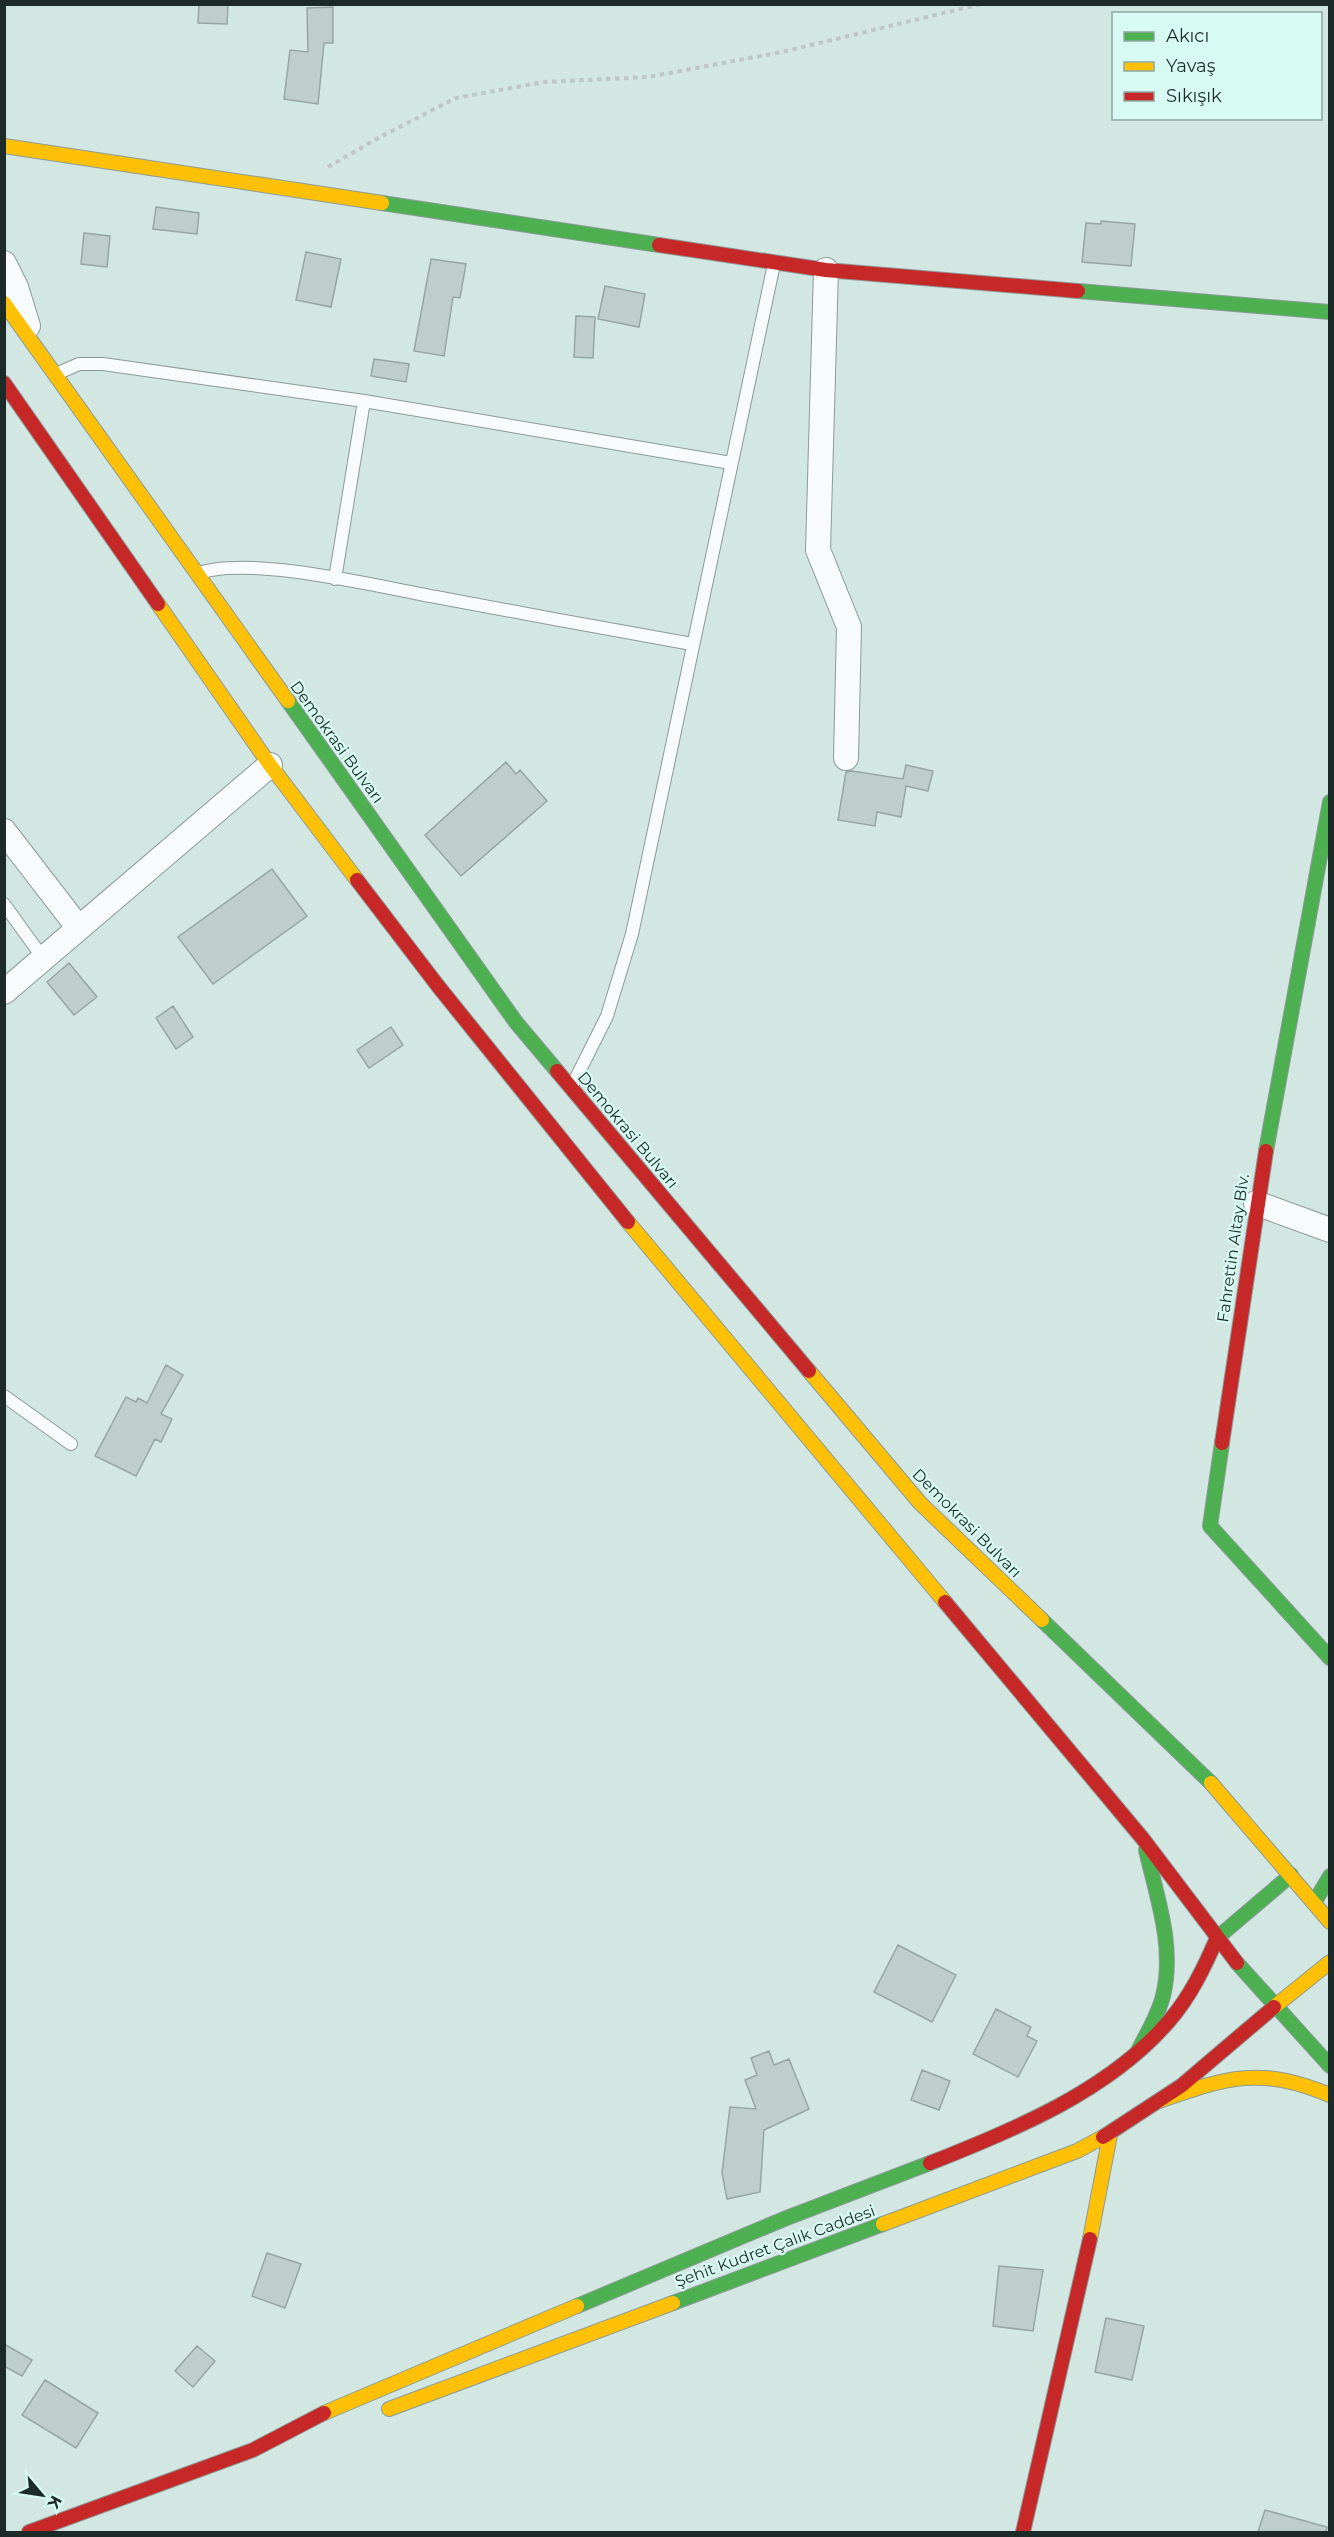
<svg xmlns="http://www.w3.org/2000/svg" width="1334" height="2537" font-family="Montserrat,sans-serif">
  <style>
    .building { fill: #bececa; stroke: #97a6a3; stroke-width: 1.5 }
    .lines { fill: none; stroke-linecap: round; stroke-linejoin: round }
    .lane-casing { stroke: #8c9b98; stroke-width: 14 }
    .street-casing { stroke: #8c9b98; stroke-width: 26 }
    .fast-casing { stroke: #8c9b98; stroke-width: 16 }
    .slow-casing { stroke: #8c9b98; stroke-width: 16 }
    .jam-casing { stroke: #8c9b98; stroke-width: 16 }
    .path { stroke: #c0c6c5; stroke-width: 4; stroke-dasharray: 4.5 4.5; stroke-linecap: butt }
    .lane { stroke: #f8fbfb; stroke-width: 12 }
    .street { stroke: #f8fbfb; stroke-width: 24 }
    .fast { stroke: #4caf50; stroke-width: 14 }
    .slow { stroke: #ffc107; stroke-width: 14 }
    .jam { stroke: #c62828; stroke-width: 14 }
    .labels { text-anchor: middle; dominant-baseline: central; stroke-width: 4.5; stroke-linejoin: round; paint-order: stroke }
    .street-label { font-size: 16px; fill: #1d2b28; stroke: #d7fbf3 }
  </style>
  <rect width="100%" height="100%" fill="#d2e6e2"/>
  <path class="building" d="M 199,4 L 228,4 L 227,24 L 198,23 Z
    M 333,7 L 333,43 L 324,43 L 318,104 L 284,99 L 290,50 L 308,52 L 307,8 Z
    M 156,207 L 199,213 L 197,234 L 153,229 Z
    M 1101,221 L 1135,224 L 1131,266 L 1082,262 L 1086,223 L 1101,224 Z
    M 84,233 L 110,236 L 107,267 L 81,264 Z
    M 306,252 L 341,259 L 331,307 L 296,300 Z
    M 431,259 L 466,264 L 460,298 L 453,297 L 444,356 L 414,351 Z
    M 605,286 L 645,294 L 639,327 L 598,319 Z
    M 576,316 L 595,317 L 593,358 L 574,357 Z
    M 374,359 L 409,364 L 406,382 L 371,376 Z
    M 506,762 L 516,774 L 520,770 L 547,801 L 461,876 L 425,835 Z
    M 906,765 L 933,771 L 928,791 L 906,786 L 901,817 L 877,812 L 875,826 L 838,820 L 846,772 L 852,771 L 903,779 Z
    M 272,869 L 307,916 L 213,984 L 178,937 Z
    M 69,963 L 97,997 L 74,1015 L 47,982 Z
    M 173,1006 L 193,1037 L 176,1049 L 156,1018 Z
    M 391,1027 L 403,1045 L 369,1068 L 357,1050 Z
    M 166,1365 L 183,1375 L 161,1414 L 172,1419 L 161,1442 L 155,1439 L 136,1476 L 95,1456 L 126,1397 L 136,1402 L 138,1398 L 147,1403 Z
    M 898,1945 L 956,1975 L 932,2022 L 874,1992 Z
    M 996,2009 L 1031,2027 L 1027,2036 L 1037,2041 L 1018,2077 L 973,2054 Z
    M 769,2051 L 774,2065 L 789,2059 L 809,2109 L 764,2130 L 760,2192 L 727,2199 L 722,2173 L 730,2107 L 756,2109 L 745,2080 L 757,2075 L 751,2058 Z
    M 922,2070 L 950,2081 L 939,2110 L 911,2100 Z
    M 267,2253 L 301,2264 L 285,2308 L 252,2296 Z
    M 999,2266 L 1043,2270 L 1033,2331 L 993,2326 Z
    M 1106,2318 L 1144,2326 L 1132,2380 L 1095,2372 Z
    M 4,2344 L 32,2360 L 22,2376 L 4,2366 Z
    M 197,2346 L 215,2361 L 193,2387 L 175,2371 Z
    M 45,2380 L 98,2413 L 76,2448 L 22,2415 Z
    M 1265,2510 L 1327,2527 L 1326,2532 L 1258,2532 Z"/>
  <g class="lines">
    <g class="lane-casing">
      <path id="lane" d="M 56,374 L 79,364 L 103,364 L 364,401 L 731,463
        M 197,574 C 245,554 381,587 436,597 C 521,613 607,629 692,644
        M 335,579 L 364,401
        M 4,904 L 43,958
        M 572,1086 L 607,1016 L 632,934 L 774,264
        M 4,1396 L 71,1444"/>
    </g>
    <g class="street-casing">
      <path id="street" d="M 4,263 L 16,287 L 28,326
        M 826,270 L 818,550 L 849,627 L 846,758
        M 4,831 L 78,927
        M 4,992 L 270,765
        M 1256,1203 L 1330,1230"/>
    </g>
    <g class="fast-casing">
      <path id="fast" d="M 382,203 L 659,245
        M 1078,291 L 1330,312
        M 288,701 L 515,1021 L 557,1071
        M 1266,1151 L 1330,802
        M 1222,1443 L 1210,1526 L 1330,1658
        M 1042,1620 L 1211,1783
        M 1314,1903 L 1330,1876
        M 1217,1938 L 1291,1875
        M 1237,1963 L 1330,2066
        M 1138,2051 C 1147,2033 1158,2016 1163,1996 C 1175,1947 1157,1898 1146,1850
        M 673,2303 L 883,2224
        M 577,2306 L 784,2219 L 930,2163"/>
    </g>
    <g class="slow-casing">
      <path id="slow" d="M 4,146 L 382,203
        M 4,303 L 288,701
        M 158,604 L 270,765 L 357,880
        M 628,1222 L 945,1602
        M 809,1371 L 920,1503 L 1042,1620
        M 1211,1783 L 1330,1922
        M 1274,2007 L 1330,1962
        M 1159,2101 C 1228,2077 1260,2066 1330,2095
        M 883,2224 L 1077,2151 L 1103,2137
        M 1090,2239 L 1110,2135
        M 389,2409 L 673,2303
        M 324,2413 L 577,2306"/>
    </g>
    <g class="jam-casing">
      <path id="jam" d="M 659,245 L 826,270 L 1078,291
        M 4,383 L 158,604
        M 357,880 L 438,986 L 628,1222
        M 557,1071 L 809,1371
        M 1222,1443 L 1266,1151
        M 945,1602 L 1143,1839 L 1237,1963
        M 1103,2137 L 1181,2086 L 1274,2007
        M 930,2163 C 1014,2130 1109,2091 1169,2021 C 1190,1997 1204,1968 1217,1938
        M 29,2532 L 253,2450 L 324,2413
        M 1023,2532 L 1090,2239"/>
    </g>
    <path class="path" d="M 328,167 L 380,137 L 456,98 L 544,82 L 648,77 L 782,52 L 981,4"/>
    <use href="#lane" class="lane"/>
    <use href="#street" class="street"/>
    <use href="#fast" class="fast"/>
    <use href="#slow" class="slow"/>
    <use href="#jam" class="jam"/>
  </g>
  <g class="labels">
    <g class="street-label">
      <text transform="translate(337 742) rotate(54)">Demokrasi Bulvarı</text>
      <text transform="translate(628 1130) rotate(50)">Demokrasi Bulvarı</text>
      <text transform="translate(1233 1248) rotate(-82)">Fahrettin Altay Blv.</text>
      <text transform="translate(967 1523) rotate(45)">Demokrasi Bulvarı</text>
      <text transform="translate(775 2246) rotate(-20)">Şehit Kudret Çalık Caddesi</text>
    </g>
  </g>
  <rect width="1334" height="2537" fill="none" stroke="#1d2b28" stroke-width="12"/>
  <rect x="1112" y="12" width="210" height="108" fill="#d7fbf3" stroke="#8da8a2" stroke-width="1.5"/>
  <rect x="1124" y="32" width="30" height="9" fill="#4caf50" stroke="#8da8a2" stroke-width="1.5"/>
  <text x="1166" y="42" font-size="18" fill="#1d2b28">Akıcı</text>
  <rect x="1124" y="62" width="30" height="9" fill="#ffc107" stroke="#8da8a2" stroke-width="1.5"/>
  <text x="1166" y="72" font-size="18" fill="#1d2b28">Yavaş</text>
  <rect x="1124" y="92" width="30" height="9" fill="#c62828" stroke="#8da8a2" stroke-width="1.5"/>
  <text x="1166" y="102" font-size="18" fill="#1d2b28">Sıkışık</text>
  <g transform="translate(42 2495) rotate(119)" stroke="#d7fbf3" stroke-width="4.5" paint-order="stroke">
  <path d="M0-4.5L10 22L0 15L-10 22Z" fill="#1d2b28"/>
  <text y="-9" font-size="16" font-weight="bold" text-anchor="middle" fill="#1d2b28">K</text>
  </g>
</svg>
